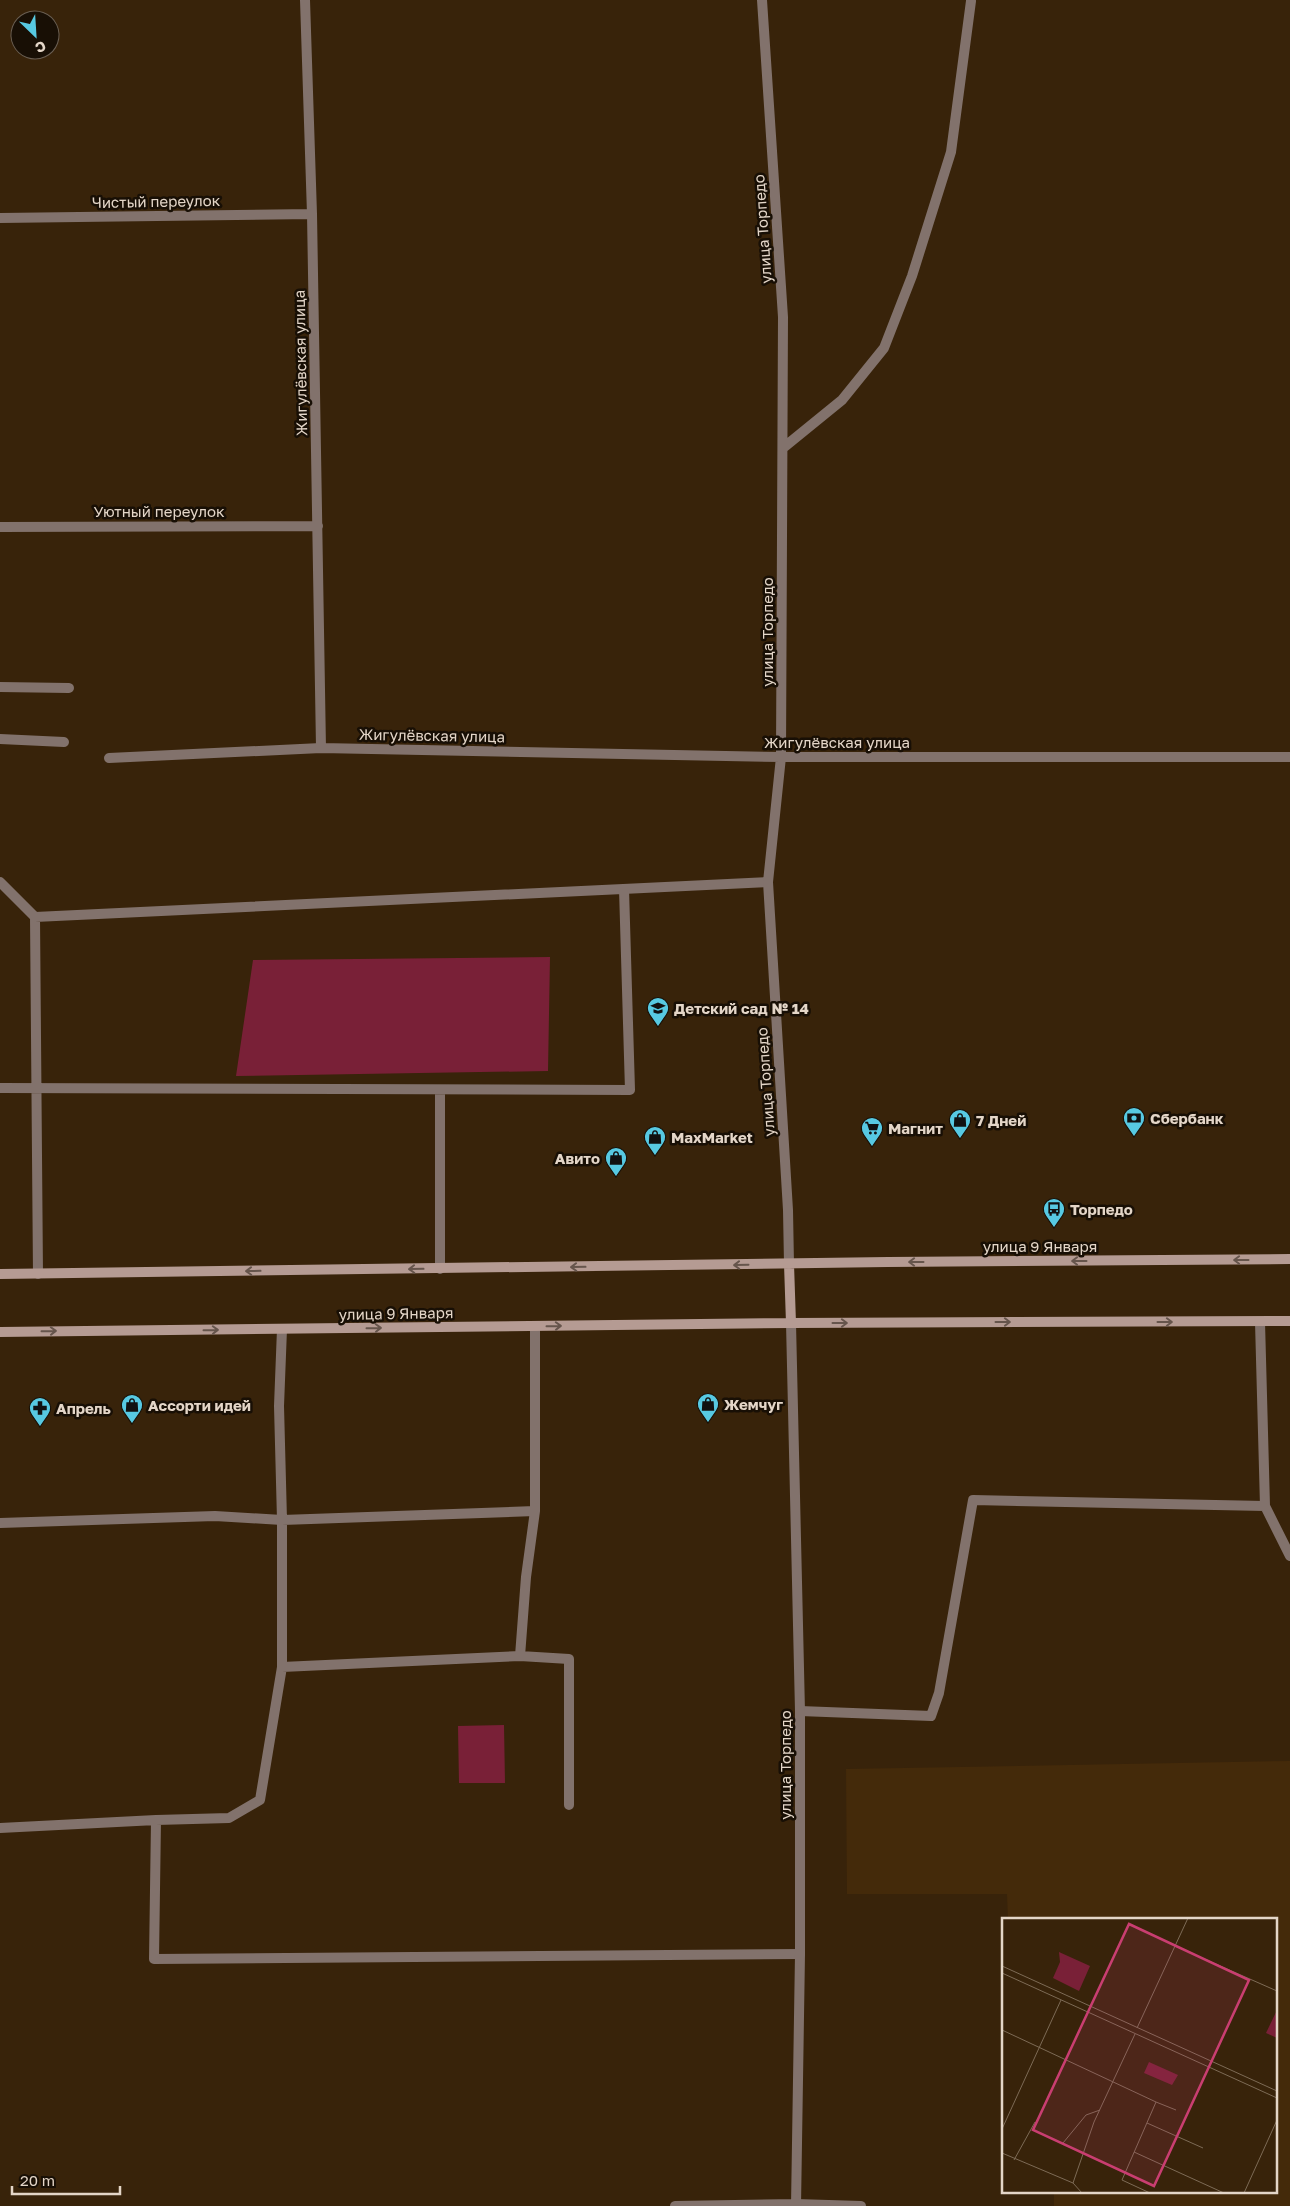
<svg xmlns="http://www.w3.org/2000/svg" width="1290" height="2206" font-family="'Golos Text',sans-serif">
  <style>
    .built { fill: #442a0a }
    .green { fill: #792037 }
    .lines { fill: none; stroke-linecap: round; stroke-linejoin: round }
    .lane { stroke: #82726c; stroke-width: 10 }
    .street { stroke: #82726c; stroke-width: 10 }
    .secondary { stroke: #b59b93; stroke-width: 10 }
    .oneway { stroke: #66554c }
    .labels { text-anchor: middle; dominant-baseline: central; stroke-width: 5; stroke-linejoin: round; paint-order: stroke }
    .street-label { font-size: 15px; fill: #e4d6c8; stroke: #180f05 }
    .poi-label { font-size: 15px; font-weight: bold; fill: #e4d6c8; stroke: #180f05; text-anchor: start }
    .inset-road { fill: none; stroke: #7d6b56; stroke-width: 1 }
    .view { fill: #c93e71; fill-opacity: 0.15; stroke: #c93e71; stroke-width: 2.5 }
    .inset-edge { fill: none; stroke: #e4d6c8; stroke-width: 2.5 }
  </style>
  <rect width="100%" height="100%" fill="#38230a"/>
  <path class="built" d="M 1290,1761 L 1290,2206 L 1054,2206 L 1054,2192 L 1276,2192 L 1276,1920 L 1008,1920 L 1007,1894 L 847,1894 L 846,1769 Z"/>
  <path class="green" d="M 550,957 L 548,1071 L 236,1076 L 253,960 Z
    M 504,1725 L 505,1783 L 459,1783 L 458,1726 Z"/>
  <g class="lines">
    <path class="lane" d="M 0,687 L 69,688
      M 0,739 L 64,742
      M 0,882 L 35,917 L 38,1274
      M 35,917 L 768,882
      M 0,1088 L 630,1090 L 624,889
      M 440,1269 L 440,1090
      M 535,1326 L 535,1511 L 526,1577 L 520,1656 L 569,1659 L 569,1805
      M 282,1329 L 279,1406 L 282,1520 L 282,1667 L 260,1800 L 229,1818 L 156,1820 L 154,1959 L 800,1954
      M 1265,1506 L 1290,1556
      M 0,1523 L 215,1516 L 282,1520 L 535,1511
      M 282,1667 L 520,1656
      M 800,1711 L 931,1716 L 939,1693 L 973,1500 L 1265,1506 L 1260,1322
      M 0,1828 L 156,1820
      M 796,2204 L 861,2206"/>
    <path class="street" d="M 305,0 L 312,214 L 321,748 L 781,757 L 1290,757
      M 762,0 L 783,317 L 781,757 L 768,882 L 788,1210 L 789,1264
      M 0,218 L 312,214
      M 783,448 L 842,400 L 884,348 L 912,276 L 951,152 L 971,1
      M 0,527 L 318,526
      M 109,758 L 321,748
      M 791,1323 L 800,1711 L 800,1954 L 796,2206
      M 675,2206 L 796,2204"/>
    <path class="secondary" d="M 789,1264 L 791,1323
      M 0,1274 L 888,1262 L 1290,1259
      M 0,1332 L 791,1323 L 1290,1321"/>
  </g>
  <defs><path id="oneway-shaft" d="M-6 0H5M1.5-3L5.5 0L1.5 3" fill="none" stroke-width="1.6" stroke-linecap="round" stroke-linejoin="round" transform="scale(1.25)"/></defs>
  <g class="oneway">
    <use href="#oneway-shaft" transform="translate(1241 1260) rotate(180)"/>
    <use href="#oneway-shaft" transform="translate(1079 1261) rotate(180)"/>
    <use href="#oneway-shaft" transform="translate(916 1262) rotate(180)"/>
    <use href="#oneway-shaft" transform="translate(741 1265) rotate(179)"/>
    <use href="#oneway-shaft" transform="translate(578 1267) rotate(179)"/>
    <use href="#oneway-shaft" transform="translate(416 1269) rotate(179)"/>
    <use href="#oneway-shaft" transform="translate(253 1271) rotate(179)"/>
    <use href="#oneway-shaft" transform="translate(1003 1322)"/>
    <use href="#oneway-shaft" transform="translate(1165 1322)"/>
    <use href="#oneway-shaft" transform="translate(840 1323)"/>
    <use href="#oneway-shaft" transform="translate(554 1326) rotate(-1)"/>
    <use href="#oneway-shaft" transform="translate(374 1328) rotate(-1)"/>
    <use href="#oneway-shaft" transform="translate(211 1330) rotate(-1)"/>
    <use href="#oneway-shaft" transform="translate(49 1331) rotate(-1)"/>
  </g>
  <defs>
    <g id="school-pin" transform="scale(1.125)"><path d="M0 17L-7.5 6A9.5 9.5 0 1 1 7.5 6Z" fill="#57c9e2" stroke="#180f05"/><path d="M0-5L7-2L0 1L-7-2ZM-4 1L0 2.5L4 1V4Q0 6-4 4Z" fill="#111"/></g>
    <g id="bank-pin" transform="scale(1.125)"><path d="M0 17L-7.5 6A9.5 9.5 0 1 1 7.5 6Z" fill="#57c9e2" stroke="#180f05"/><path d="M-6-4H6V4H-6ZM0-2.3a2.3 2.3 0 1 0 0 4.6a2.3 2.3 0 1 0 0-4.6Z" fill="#111"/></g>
    <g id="shop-pin" transform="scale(1.125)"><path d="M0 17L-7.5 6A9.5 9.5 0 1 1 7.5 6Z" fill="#57c9e2" stroke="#180f05"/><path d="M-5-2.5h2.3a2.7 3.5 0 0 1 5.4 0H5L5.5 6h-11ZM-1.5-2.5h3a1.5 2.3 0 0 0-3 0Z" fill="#111"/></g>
    <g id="supermarket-pin" transform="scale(1.125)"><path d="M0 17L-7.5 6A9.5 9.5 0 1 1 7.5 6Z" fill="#57c9e2" stroke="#180f05"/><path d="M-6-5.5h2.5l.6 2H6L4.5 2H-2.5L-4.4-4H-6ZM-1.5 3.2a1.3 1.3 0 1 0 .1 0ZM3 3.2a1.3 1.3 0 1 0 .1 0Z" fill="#111"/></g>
    <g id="bus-pin" transform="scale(1.125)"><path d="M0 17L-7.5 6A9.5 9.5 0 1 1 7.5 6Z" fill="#57c9e2" stroke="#180f05"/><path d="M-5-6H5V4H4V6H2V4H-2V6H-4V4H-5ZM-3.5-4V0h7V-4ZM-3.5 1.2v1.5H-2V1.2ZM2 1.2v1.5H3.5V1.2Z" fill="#111"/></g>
    <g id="pharmacy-pin" transform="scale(1.125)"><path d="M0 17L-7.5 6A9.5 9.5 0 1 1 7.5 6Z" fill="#57c9e2" stroke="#180f05"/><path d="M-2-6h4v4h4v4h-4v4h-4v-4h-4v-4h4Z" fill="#111"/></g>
  </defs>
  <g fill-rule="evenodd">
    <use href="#school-pin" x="658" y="1008"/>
    <use href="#bank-pin" x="1134" y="1118"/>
    <use href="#shop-pin" x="960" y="1120"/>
    <use href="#supermarket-pin" x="872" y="1128"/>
    <use href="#shop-pin" x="655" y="1137"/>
    <use href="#shop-pin" x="616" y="1158"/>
    <use href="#bus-pin" x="1054" y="1209"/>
    <use href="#shop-pin" x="708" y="1404"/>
    <use href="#shop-pin" x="132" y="1405"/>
    <use href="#pharmacy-pin" x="40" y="1408"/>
  </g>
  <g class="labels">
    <g class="street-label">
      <text transform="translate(156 201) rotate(-1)">Чистый переулок</text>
      <text transform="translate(762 229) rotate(-94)">улица Торпедо</text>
      <text transform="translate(300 363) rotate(-91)">Жигулёвская улица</text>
      <text x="159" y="511">Уютный переулок</text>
      <text transform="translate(767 632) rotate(-90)">улица Торпедо</text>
      <text transform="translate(432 735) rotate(1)">Жигулёвская улица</text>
      <text x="837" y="742">Жигулёвская улица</text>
      <text transform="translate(765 1082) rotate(-94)">улица Торпедо</text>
      <text x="1040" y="1246">улица 9 Января</text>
      <text transform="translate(396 1313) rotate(-1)">улица 9 Января</text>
      <text transform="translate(785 1765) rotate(-90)">улица Торпедо</text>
    </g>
    <g class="poi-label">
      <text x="674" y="1008">Детский сад № 14</text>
      <text x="1150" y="1118">Сбербанк</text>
      <text x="976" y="1120">7 Дней</text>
      <text x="888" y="1128">Магнит</text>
      <text x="671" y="1137">MaxMarket</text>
      <text x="600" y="1158" text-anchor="end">Авито</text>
      <text x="1070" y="1209">Торпедо</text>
      <text x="724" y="1404">Жемчуг</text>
      <text x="148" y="1405">Ассорти идей</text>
      <text x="56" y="1408">Апрель</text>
    </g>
  </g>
  <g transform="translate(1002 1918)">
    <rect width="275" height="275" fill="#38230a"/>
    <path d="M 57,34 L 88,48 L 77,73 L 51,60 L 58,44 ZM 275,92 L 275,120 L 264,115 ZM 147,144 L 176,157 L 170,167 L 142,155 Z" fill="#792037"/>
    <path class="inset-road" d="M 173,28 L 275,73M 0,48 L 275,173M 0,55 L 275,180M 135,110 L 186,0M 0,112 L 154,184 L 120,262 L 148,275M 154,184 L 174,192M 145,205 L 201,230M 0,211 L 59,82M 61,225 L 84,197 L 98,192M 132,234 L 222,275M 0,235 L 71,265 L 80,275M 12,242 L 33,204M 71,265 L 92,204 L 133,116M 242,275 L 275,202"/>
    <path class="view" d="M 127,6 L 247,62 L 152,268 L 31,212 Z"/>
    <rect width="275" height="275" class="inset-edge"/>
  </g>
  <g transform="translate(35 35) rotate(155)"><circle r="24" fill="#180f05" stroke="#6a5f53"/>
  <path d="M0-4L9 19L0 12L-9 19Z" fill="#57c9e2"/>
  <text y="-8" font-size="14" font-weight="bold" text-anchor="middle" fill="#e4d6c8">С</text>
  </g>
  <path d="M12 2186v8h108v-8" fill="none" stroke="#e4d6c8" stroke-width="2.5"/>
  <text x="20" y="2186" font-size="15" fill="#e4d6c8" stroke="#180f05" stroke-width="4" paint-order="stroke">20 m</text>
</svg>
